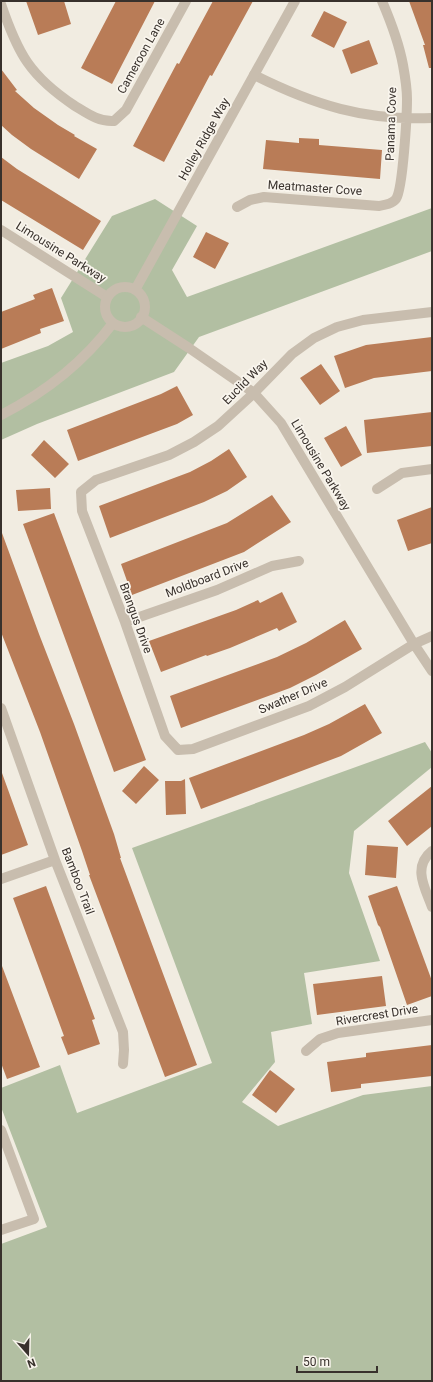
<svg xmlns="http://www.w3.org/2000/svg" width="433" height="1382" font-family="Roboto,sans-serif">
  <style>
    .green { fill: #b2bfa2 }
    .building { fill: #b97c57 }
    .lines { fill: none; stroke-linecap: round; stroke-linejoin: round }
    .minor { stroke: #c8bdae; stroke-width: 10 }
    .tertiary { stroke: #c8bdae; stroke-width: 10 }
    .labels { text-anchor: middle; dominant-baseline: central; stroke-width: 3.5; stroke-linejoin: round; paint-order: stroke }
    .street-label { font-size: 12px; fill: #38312c; stroke: #f9f5ed }
  </style>
  <rect width="100%" height="100%" fill="#f1ece1"/>
  <path class="green" d="M 155,199 L 197,226 L 172,270 L 187,297 L 432,208 L 432,251 L 199,337 L 174,372 L 37,424 L 1,440 L 1,363 L 48,346 L 73,332 L 61,298 L 112,216 Z
    M 425,742 L 432,753 L 432,767 L 354,831 L 349,873 L 380,961 L 304,973 L 312,1024 L 271,1032 L 275,1062 L 242,1102 L 278,1126 L 363,1095 L 432,1086 L 432,1381 L 1,1381 L 1,1244 L 47,1227 L 1,1107 L 1,1088 L 60,1065 L 77,1113 L 212,1063 L 132,848 Z"/>
  <path class="building" d="M 26,1 L 64,1 L 71,24 L 38,35 Z
    M 116,1 L 155,1 L 112,84 L 81,68 Z
    M 213,1 L 253,1 L 212,76 L 210,75 L 164,162 L 133,146 L 177,63 L 179,64 Z
    M 409,1 L 432,1 L 432,68 L 429,68 L 423,45 L 425,45 Z
    M 324,11 L 347,22 L 334,48 L 311,36 Z
    M 369,40 L 378,64 L 351,74 L 342,50 Z
    M 1,69 L 17,90 L 15,91 L 34,108 L 58,125 L 75,135 L 74,136 L 97,149 L 79,179 L 31,149 L 12,135 L 1,125 Z
    M 299,138 L 319,139 L 319,145 L 382,150 L 380,179 L 263,169 L 266,140 L 299,143 Z
    M 1,157 L 17,169 L 101,221 L 83,250 L 1,200 Z
    M 206,232 L 229,243 L 215,269 L 193,257 Z
    M 52,288 L 64,321 L 40,329 L 41,333 L 1,349 L 1,312 L 35,299 L 33,295 Z
    M 432,337 L 432,371 L 374,378 L 345,388 L 334,356 L 366,345 Z
    M 321,364 L 340,391 L 320,405 L 300,378 Z
    M 177,386 L 193,415 L 177,424 L 78,461 L 67,430 L 161,394 Z
    M 432,412 L 432,446 L 367,453 L 364,420 Z
    M 346,426 L 362,455 L 341,467 L 324,438 Z
    M 44,440 L 69,464 L 55,478 L 31,455 Z
    M 229,449 L 247,477 L 227,491 L 204,502 L 110,538 L 99,506 L 190,472 L 211,461 Z
    M 50,488 L 51,509 L 18,511 L 16,490 Z
    M 272,495 L 291,522 L 244,552 L 132,595 L 121,564 L 227,523 Z
    M 432,507 L 432,543 L 408,551 L 397,520 Z
    M 54,513 L 146,760 L 114,772 L 23,524 Z
    M 1,533 L 2,533 L 39,634 L 74,724 L 114,834 L 121,858 L 120,858 L 197,1065 L 165,1077 L 89,875 L 90,875 L 82,851 L 40,732 L 1,632 Z
    M 282,592 L 297,622 L 279,631 L 277,628 L 230,648 L 207,656 L 206,655 L 161,672 L 149,641 L 236,610 L 258,600 L 260,603 Z
    M 345,620 L 362,649 L 316,675 L 290,688 L 181,728 L 170,696 L 277,657 L 306,643 Z
    M 365,704 L 382,733 L 341,756 L 201,809 L 189,778 L 304,735 L 329,724 Z
    M 144,766 L 159,780 L 136,804 L 122,791 Z
    M 1,773 L 2,773 L 28,845 L 1,855 Z
    M 185,779 L 186,814 L 166,815 L 165,781 L 181,781 Z
    M 432,786 L 432,826 L 407,846 L 388,821 Z
    M 367,845 L 398,847 L 396,878 L 365,875 Z
    M 46,886 L 95,1019 L 92,1020 L 100,1044 L 68,1055 L 61,1037 L 64,1036 L 13,898 Z
    M 397,886 L 432,981 L 432,996 L 407,1005 L 380,927 L 378,925 L 368,896 Z
    M 1,966 L 2,966 L 40,1067 L 7,1079 L 1,1063 Z
    M 382,976 L 386,1006 L 317,1015 L 313,984 Z
    M 432,1045 L 432,1076 L 361,1084 L 361,1088 L 331,1092 L 327,1062 L 366,1057 L 366,1053 Z
    M 270,1070 L 295,1089 L 276,1113 L 252,1095 Z"/>
  <g class="lines">
    <path class="minor" d="M 1,4 C 18,54 30,76 75,106 C 88,114 99,122 114,121 L 126,110 L 186,1
      M 254,75 C 314,105 365,121 432,118
      M 237,207 L 250,200 L 264,197 L 379,206 C 385,205 392,204 396,199 C 403,189 407,114 407,99 C 407,88 405,76 403,65 C 399,43 391,22 382,1
      M 1,230 L 107,297
      M 432,312 L 363,320 L 337,327 L 314,338 L 292,354 L 254,393 L 218,426 L 194,442 L 169,455 L 96,480 L 81,492 L 82,511 L 125,622 L 165,736 L 178,750 L 193,749 L 309,706 L 345,687 L 414,644 L 432,636
      M 141,317 L 189,348 L 254,393 L 281,423 L 414,644 L 432,671
      M 377,489 L 402,473 L 432,469
      M 125,622 L 217,590 L 272,566 L 299,561
      M 1,708 L 55,860 L 123,1032 L 124,1050 L 123,1064
      M 432,851 C 412,867 425,888 432,907
      M 1,879 L 55,860
      M 306,1051 L 320,1039 L 338,1033 L 432,1020
      M 1,1130 L 34,1219 L 1,1230"/>
    <path class="tertiary" d="M105 307a20 20 0 1 1 40 0a20 20 0 1 1-40 0Z
      M 135,290 L 295,1
      M 1,415 C 46,392 83,363 113,323"/>
  </g>
  <g class="labels">
    <g class="street-label">
      <text transform="translate(141 56) rotate(-61)">Cameroon Lane</text>
      <text transform="translate(391 124) rotate(-88)">Panama Cove</text>
      <text transform="translate(204 139) rotate(-61)">Holley Ridge Way</text>
      <text transform="translate(315 188) rotate(4)">Meatmaster Cove</text>
      <text transform="translate(61 252) rotate(32)">Limousine Parkway</text>
      <text transform="translate(245 382) rotate(-45)">Euclid Way</text>
      <text transform="translate(321 465) rotate(59)">Limousine Parkway</text>
      <text transform="translate(207 578) rotate(-21)">Moldboard Drive</text>
      <text transform="translate(136 618) rotate(70)">Brangus Drive</text>
      <text transform="translate(293 696) rotate(-23)">Swather Drive</text>
      <text transform="translate(78 881) rotate(69)">Bamboo Trail</text>
      <text transform="translate(377 1015) rotate(-9)">Rivercrest Drive</text>
    </g>
  </g>
  <rect width="433" height="1382" fill="none" stroke="#38312c" stroke-width="4"/>
  <g transform="translate(28 1354) rotate(160)" stroke="#f9f5ed" stroke-width="3" paint-order="stroke">
  <path d="M0-3L7 15L0 10L-7 15Z" fill="#38312c"/>
  <text y="-6" font-size="11" font-weight="bold" text-anchor="middle" fill="#38312c">N</text>
  </g>
  <path d="M297 1366v6h80v-6" fill="none" stroke="#38312c" stroke-width="2"/>
  <text x="303" y="1366" font-size="12" fill="#38312c" stroke="#f9f5ed" stroke-width="3" paint-order="stroke">50 m</text>
</svg>
